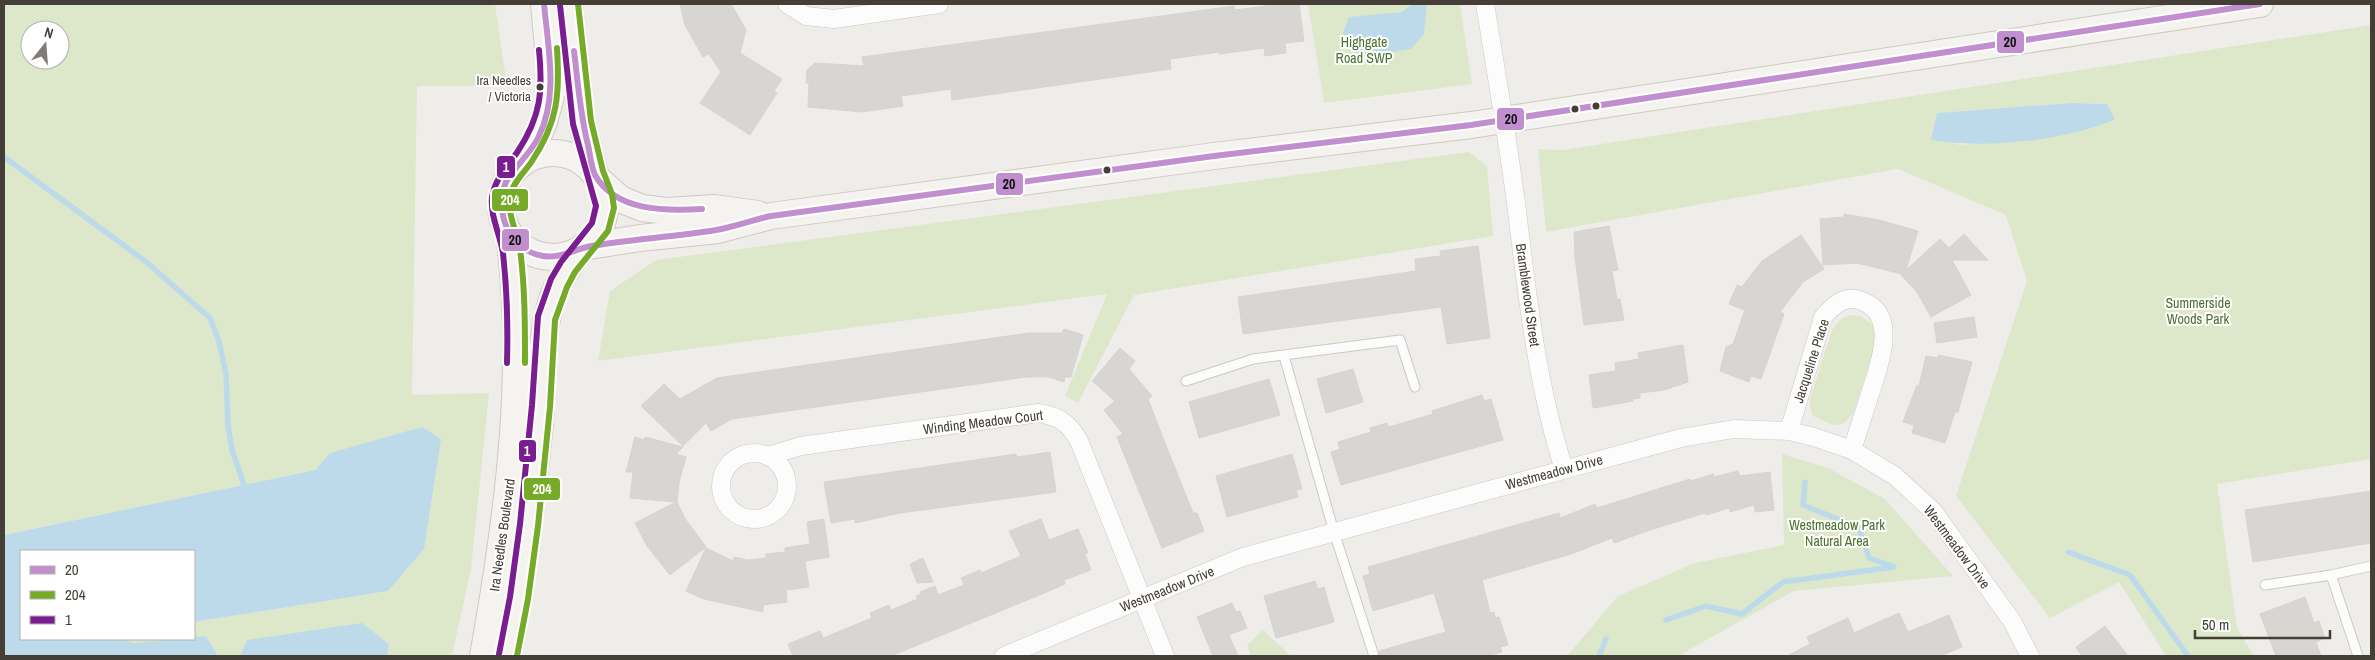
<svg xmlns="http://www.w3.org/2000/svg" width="2375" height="660" font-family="'Archivo Narrow',sans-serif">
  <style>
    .green { fill: #dde8cb; fill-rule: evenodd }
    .water { fill: #bddaea }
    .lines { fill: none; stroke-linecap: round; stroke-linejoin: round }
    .stream { stroke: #bddaea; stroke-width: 5.5 }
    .building { fill: #d8d6d2; stroke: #d7d4cf }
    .lane-casing { stroke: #cbc9c5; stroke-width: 11 }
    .street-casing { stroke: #cbc9c5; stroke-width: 19 }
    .secondary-casing { stroke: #cec9c0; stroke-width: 28 }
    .lane { stroke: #fdfcfc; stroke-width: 9 }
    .street { stroke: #fdfcfc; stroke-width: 18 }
    .secondary { stroke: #f5f3ef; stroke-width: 26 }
    .bus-1-casing { stroke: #fff; stroke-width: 10 }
    .bus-2-casing { stroke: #fff; stroke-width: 10 }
    .bus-3-casing { stroke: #fff; stroke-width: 10 }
    .bus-1 { stroke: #c18fce; stroke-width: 6 }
    .bus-2 { stroke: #76ab29; stroke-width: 6 }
    .bus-3 { stroke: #7a1d90; stroke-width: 6 }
    .bus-dot { fill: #443e36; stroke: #fff; stroke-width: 2 }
    .labels { text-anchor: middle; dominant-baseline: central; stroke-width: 4; stroke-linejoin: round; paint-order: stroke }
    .bus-label { font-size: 13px; fill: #443e36; stroke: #fff; text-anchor: end }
    .park-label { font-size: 14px; fill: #4a712e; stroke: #fff }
    .street-label { font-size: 14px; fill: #443e36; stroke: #fff }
    .line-badge { stroke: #fff; stroke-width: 2 }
    .badge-label { font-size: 14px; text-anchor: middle; font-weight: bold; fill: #fff }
    .pale-badge-label { font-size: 14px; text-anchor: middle; font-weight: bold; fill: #111 }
  </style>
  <rect width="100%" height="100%" fill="#efede9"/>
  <path class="green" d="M 4,4 L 495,4 L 507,86 L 417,86 L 412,395 L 489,393 L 471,569 L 452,656 L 387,656 L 389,644 L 247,640 L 240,656 L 218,656 L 206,636 L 194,637 L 194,622 L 388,591 L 330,453 L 315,470 L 4,535 ZM 30,30 L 60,30 L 60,60 L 30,60 Z
    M 1308,4 L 1460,4 L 1472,84 L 1324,103 Z
    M 2371,25 L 2371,459 L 2217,484 L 2237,628 L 2254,656 L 2166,656 L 2119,582 L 2050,618 L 1956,496 L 2027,281 L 2006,215 L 1898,169 L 1546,232 L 1538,149 L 1563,150 ZM 2072,103 L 2107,104 L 2115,119 L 2053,136 L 1958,145 L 1937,113 Z
    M 1469,152 L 1487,166 L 1493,236 L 1134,295 L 1078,403 L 1065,396 L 1107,294 L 598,361 L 610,291 L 656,260 Z
    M 1851,315 L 1861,316 L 1872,324 L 1877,341 L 1853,414 L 1843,424 L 1833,425 L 1813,416 L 1810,407 L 1810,399 L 1832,330 L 1841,319 Z
    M 1782,454 L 1828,468 L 1885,499 L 1953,576 L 1794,591 L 1678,656 L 1567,656 L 1618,596 L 1695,563 L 1784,545 Z
    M 1263,630 L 1291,656 L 1251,656 L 1247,645 Z
    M 120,639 L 180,639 L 135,644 Z"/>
  <path class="water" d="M 1412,4 L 1427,4 L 1424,34 L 1411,49 L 1359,57 L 1343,33 L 1349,17 L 1402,12 Z
    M 2072,103 L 2107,104 L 2115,119 C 2066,141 1984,149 1931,140 L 1937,113 Z
    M 422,427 L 441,439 L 424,549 L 388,591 L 194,622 L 194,551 L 21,551 L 21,639 L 120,639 L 135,643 L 206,636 L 218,656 L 4,656 L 4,535 L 315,470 L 330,453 Z
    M 362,623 L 389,644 L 387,656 L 240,656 L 247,640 Z"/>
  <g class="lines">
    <path class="stream" d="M 4,157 L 145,261 L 210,318 L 219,341 L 226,374 L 228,425 L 232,450 L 244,485
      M 1805,482 L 1803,505 L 1859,528 L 1869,558 L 1892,566
      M 2068,552 L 2130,575 L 2188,656
      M 1666,620 L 1706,606 L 1742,614 L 1783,582 L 1894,567
      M 1599,656 L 1606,639"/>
  </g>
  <path class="building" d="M 680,4 L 731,4 L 746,30 L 740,53 L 782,79 L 774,91 L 777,93 L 750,135 L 700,103 L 721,72 L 709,54 L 703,57 L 685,25 Z
    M 1266,4 L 1299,4 L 1304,41 L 1285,43 L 1286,53 L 1265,56 L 1264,48 L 1219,54 L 1219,52 L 1170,59 L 1171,69 L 952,100 L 951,89 L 901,96 L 903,106 L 862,112 L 808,107 L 809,83 L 806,83 L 807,70 L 815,63 L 864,66 L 862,57 L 1234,6 L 1235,10 L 1266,6 Z
    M 1844,214 L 1879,220 L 1918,231 L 1906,270 L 1940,239 L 1949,248 L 1964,234 L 1988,260 L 1952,260 L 1971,295 L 1931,317 L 1917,292 L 1901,275 L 1902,274 L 1857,263 L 1823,265 L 1820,219 L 1844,217 Z
    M 1609,226 L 1618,270 L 1612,271 L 1617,300 L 1620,299 L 1624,320 L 1584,325 L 1575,257 L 1574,232 Z
    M 1801,235 L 1824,269 L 1803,282 L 1780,312 L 1784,314 L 1761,379 L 1751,376 L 1749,382 L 1720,371 L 1726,347 L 1733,344 L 1745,310 L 1729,304 L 1737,285 L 1742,287 L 1762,261 Z
    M 1478,246 L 1490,338 L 1447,344 L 1441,307 L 1243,334 L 1238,297 L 1416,271 L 1415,259 L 1441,256 L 1440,251 Z
    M 1974,317 L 1977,337 L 1937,343 L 1934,323 Z
    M 1064,329 L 1083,335 L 1071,377 L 1065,377 L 1064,382 L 1049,377 L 1026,377 L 732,419 L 711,431 L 706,423 L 683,446 L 641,406 L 664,384 L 680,399 L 717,378 L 1029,333 L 1062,333 Z
    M 1683,345 L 1688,382 L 1664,390 L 1640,393 L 1640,398 L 1632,399 L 1633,401 L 1593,408 L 1589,375 L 1616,371 L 1615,363 L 1639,359 L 1638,353 Z
    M 1120,348 L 1135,361 L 1129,369 L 1152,396 L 1148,399 L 1163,438 L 1193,513 L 1197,513 L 1204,531 L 1162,548 L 1117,437 L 1123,434 L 1104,410 L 1115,401 L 1092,381 Z
    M 1938,355 L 1972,362 L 1958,412 L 1955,412 L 1945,443 L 1912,433 L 1914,425 L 1903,422 L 1917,385 L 1919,386 L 1926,356 L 1939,358 Z
    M 1353,369 L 1363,402 L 1326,413 L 1317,379 Z
    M 1269,379 L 1280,415 L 1199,438 L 1189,402 Z
    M 1482,395 L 1484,401 L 1491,399 L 1503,440 L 1341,485 L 1331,452 L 1340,449 L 1338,442 L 1371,432 L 1370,428 L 1387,423 L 1389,427 L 1433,414 L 1432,411 Z
    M 635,437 L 644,440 L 645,437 L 683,447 L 676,454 L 686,457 L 679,482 L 677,502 L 686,520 L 706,547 L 670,575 L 647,546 L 635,523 L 676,502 L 630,498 L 633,472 L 626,472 Z
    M 1050,452 L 1056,492 L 900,513 L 855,523 L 855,519 L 831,523 L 824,482 L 996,457 L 1016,454 L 1017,457 Z
    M 1292,454 L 1302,489 L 1296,490 L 1298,497 L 1227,517 L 1216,476 Z
    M 1738,471 L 1740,476 L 1770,472 L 1774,510 L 1755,512 L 1754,505 L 1730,512 L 1729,508 L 1706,515 L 1705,513 L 1647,531 L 1614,543 L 1612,538 L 1571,554 L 1482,580 L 1490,613 L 1494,612 L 1495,618 L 1499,617 L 1508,645 L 1500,647 L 1502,652 L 1486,656 L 1380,656 L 1379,651 L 1446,632 L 1434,593 L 1373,611 L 1363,576 L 1370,574 L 1368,567 L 1559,513 L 1560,518 L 1595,504 L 1597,508 L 1690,479 L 1691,481 L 1713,474 L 1714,477 Z
    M 2371,491 L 2371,543 L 2253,562 L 2245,510 Z
    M 824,519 L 829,557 L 805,561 L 809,587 L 786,590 L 787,602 L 763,605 L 763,612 L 704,599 L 686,591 L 706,548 L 733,561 L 734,557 L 748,560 L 766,558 L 766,554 L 785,552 L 785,548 L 810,544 L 807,522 Z
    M 1041,519 L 1049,540 L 1078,529 L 1088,553 L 1085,554 L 1091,570 L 1064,580 L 1065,584 L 1042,594 L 891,656 L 793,656 L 788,644 L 820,631 L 823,638 L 872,618 L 870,613 L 889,605 L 891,610 L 918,599 L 916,596 L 921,594 L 920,592 L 935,586 L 938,595 L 964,585 L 961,578 L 980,570 L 981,573 L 1021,556 L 1009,531 Z
    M 923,558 L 933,582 L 917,583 L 910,564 Z
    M 1315,581 L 1318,589 L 1324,587 L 1334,622 L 1276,638 L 1264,596 Z
    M 2305,597 L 2314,623 L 2319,621 L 2325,638 L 2316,642 L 2321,656 L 2276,656 L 2260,614 Z
    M 1232,603 L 1236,612 L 1240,611 L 1247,628 L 1229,635 L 1238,656 L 1213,656 L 1197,617 Z
    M 1899,613 L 1908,632 L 1949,615 L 1962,647 L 1940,656 L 1787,656 L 1810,644 L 1807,637 L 1848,618 L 1854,633 Z
    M 2105,626 L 2128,656 L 2082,656 L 2076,647 Z"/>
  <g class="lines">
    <g class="lane-casing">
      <path id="lane" d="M 1284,356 L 1334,532 L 1374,656
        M 1186,381 L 1253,359 L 1400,340 L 1415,387
        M 2265,585 L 2331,575
        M 2358,656 L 2331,575 L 2371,566"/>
    </g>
    <g class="street-casing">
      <path id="street" d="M 787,4 L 806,16 L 834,19 L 939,4
        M 1485,4 C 1496,70 1507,136 1516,203 C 1527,292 1536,383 1564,469
        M 1789,431 L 1823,317 C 1834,305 1845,294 1862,301 C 1900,315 1878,368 1870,394 C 1864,413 1858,431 1852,450
        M721 486a33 33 0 1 1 66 0a33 33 0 1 1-66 0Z
        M 768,456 L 801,446 L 1038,413 C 1059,416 1069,423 1079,441 L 1165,656
        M 1004,656 L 1243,557 L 1681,438 L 1734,429 L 1789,431 L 1814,437 L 1852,450 L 1895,476 L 1933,511 L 2012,621 L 2030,656"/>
    </g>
    <g class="secondary-casing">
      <path id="secondary" d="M 569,4 L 582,123 L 595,174
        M501 205a52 52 0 1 1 104 0a52 52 0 1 1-104 0Z
        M 520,164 L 537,139 L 544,122 L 552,93 L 544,4
        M 599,180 L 620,199 L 642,208 L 667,211 L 714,208 L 758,214
        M 583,247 L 640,238 L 718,230 L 771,216 L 1214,156 L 1471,125 L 2260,4
        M 483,656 C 508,516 527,375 509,233
        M 508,656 C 523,579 532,501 540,423 C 543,383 539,341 551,303 C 557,282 570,264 583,247"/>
    </g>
    <use href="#lane" class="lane"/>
    <use href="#street" class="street"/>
    <use href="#secondary" class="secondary"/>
    <g class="bus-1-casing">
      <path id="bus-1" d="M 544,4 C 548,48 559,97 538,138 C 530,154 515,166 506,182 C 494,211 508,250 543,256 C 560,259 575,249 591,246 C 632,239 674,237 716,230 C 734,227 752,220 771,216 L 1214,156 L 1471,125 L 2260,4
        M 574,51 C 578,83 580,114 588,145 C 590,154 591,166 595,175 C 616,212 666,211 702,209"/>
    </g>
    <g class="bus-2-casing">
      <path id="bus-2" d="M 525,363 C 525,325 525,287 520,249 C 517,232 507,214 510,196 C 513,182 525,172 532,161 C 558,122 560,94 557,48
        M 517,656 L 528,599 L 538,526 L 550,407 L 555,320 L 567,287 L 575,272 L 608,231 L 614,208 L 612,194 L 603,171 L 591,121 L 578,4"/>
    </g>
    <g class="bus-3-casing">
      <path id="bus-3" d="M 507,363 C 508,326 507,289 503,253 C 500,234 490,216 492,197 C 495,178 508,166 518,151 C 541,116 543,91 539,50
        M 499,654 L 510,597 L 520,524 L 532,405 L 538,316 L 551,279 L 561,262 L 592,223 L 596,206 L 573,124 L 560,5"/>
    </g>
    <use href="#bus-1" class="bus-1"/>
    <use href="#bus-2" class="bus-2"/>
    <use href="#bus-3" class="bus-3"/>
  </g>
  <g class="bus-dot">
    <circle cx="540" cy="87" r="4.5"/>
    <circle cx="1596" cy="106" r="4.5"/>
    <circle cx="1575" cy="109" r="4.5"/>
    <circle cx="1107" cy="170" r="4.5"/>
  </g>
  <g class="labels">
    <g class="bus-label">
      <text x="531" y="80">Ira Needles<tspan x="531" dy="16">/ Victoria</tspan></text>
    </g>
    <g class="park-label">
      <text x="1364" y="42">Highgate<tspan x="1364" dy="16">Road SWP</tspan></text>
      <text x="2198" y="303">Summerside<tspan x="2198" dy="16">Woods Park</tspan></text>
      <text x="1837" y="525">Westmeadow Park<tspan x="1837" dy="16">Natural Area</tspan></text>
    </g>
    <g class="street-label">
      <text transform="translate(1528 295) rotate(82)">Bramblewood Street</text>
      <text transform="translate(1811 361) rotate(-72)">Jacqueline Place</text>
      <text transform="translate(983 422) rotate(-7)">Winding Meadow Court</text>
      <text transform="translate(1554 472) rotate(-15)">Westmeadow Drive</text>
      <text transform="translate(502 535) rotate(-82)">Ira Needles Boulevard</text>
      <text transform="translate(1957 547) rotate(53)">Westmeadow Drive</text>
      <text transform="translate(1167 589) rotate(-22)">Westmeadow Drive</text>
    </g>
  </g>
  <g class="line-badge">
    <rect x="1996" y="30" width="29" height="24" rx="5" fill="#c18fce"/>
    <rect x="1496" y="107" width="29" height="24" rx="5" fill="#c18fce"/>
    <rect x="496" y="155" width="20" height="24" rx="5" fill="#7a1d90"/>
    <rect x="995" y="172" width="29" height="24" rx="5" fill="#c18fce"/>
    <rect x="491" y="188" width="38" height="24" rx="5" fill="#76ab29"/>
    <rect x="501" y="228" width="29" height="24" rx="5" fill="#c18fce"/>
    <rect x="518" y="439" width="19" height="24" rx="5" fill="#7a1d90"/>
    <rect x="523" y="477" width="38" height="24" rx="5" fill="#76ab29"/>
  </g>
  <g class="badge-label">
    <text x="506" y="172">1</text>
    <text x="510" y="205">204</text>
    <text x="527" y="456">1</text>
    <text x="542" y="494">204</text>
  </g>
  <g class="pale-badge-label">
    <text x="2010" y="47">20</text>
    <text x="1511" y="124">20</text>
    <text x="1009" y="189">20</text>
    <text x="515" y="245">20</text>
  </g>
  <rect width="2375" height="660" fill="none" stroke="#443e36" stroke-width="10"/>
  <rect x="20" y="550" width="175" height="90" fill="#ffffff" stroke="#b4b2af"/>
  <rect x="30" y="566" width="25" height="8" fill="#c18fce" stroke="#b4b2af"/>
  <text x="65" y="575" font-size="15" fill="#443e36">20</text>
  <rect x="30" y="591" width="25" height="8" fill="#76ab29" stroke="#b4b2af"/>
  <text x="65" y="600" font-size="15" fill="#443e36">204</text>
  <rect x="30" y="616" width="25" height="8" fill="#7a1d90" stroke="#b4b2af"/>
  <text x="65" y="625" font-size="15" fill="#443e36">1</text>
  <g transform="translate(45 45) rotate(17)"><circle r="24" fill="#ffffff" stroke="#b4b2af"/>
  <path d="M0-4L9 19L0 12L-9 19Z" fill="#807b75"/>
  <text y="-8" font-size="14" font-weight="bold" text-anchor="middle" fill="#443e36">N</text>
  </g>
  <path d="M2195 630v8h135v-8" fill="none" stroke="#443e36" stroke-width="2.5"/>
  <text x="2202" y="630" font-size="15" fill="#443e36" stroke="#ffffff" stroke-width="4" paint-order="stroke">50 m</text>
</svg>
